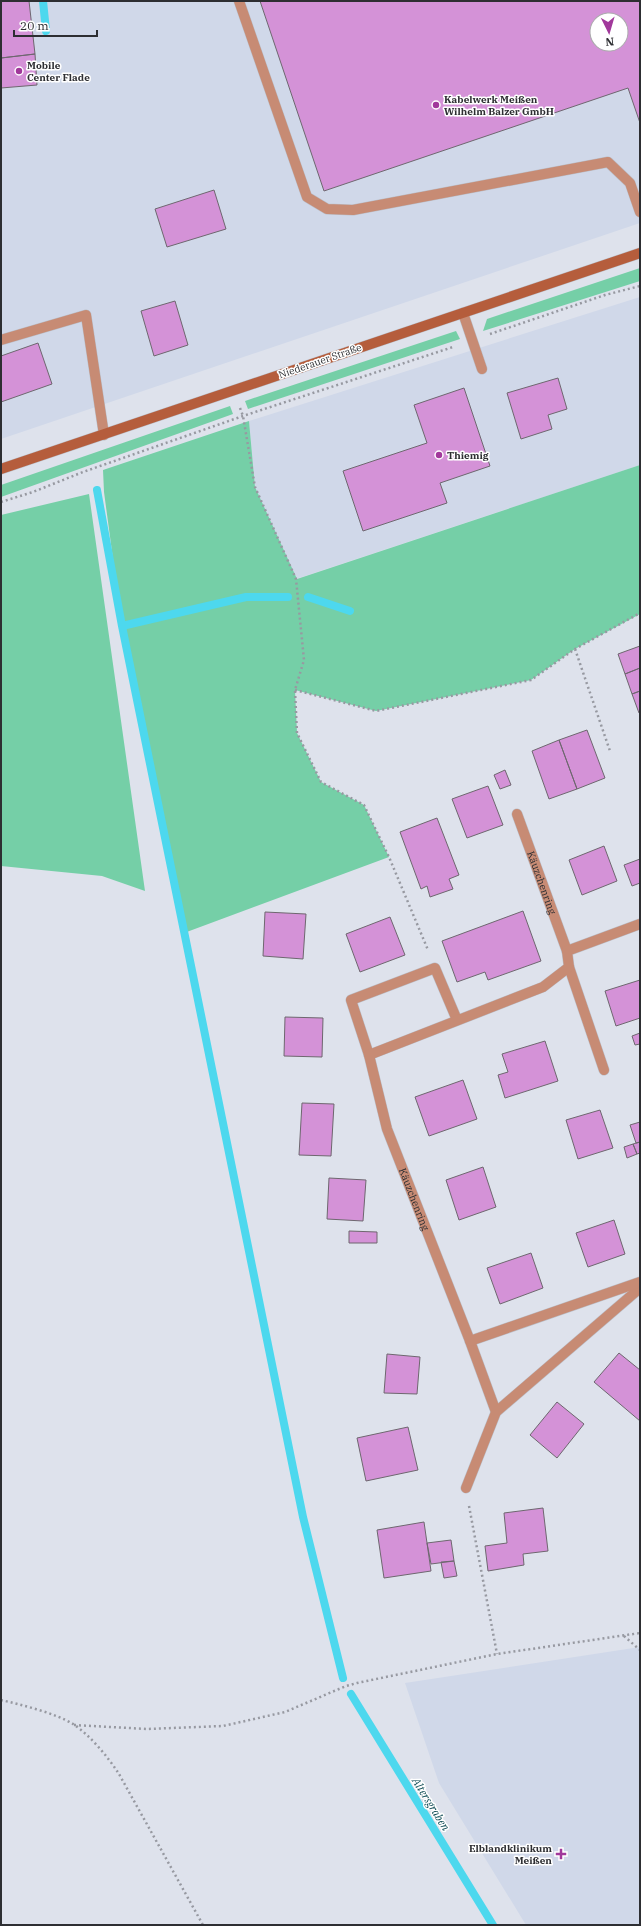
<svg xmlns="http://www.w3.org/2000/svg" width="641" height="1926" font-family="'IBM Plex Serif',serif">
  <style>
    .built { fill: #d0d8e9; fill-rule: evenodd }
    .green { fill: #75cfa7 }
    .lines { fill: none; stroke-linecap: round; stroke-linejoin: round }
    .stream { stroke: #4dd8ee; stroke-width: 8 }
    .building { fill: #d492d7; stroke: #6e676f; fill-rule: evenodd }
    .lane-casing { stroke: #bbbec7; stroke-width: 11 }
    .street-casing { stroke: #bbbec7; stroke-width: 11 }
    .secondary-casing { stroke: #bbbec7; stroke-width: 11 }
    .path { stroke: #9799a1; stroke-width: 2.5; stroke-dasharray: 2 3; stroke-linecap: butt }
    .lane { stroke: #c78b74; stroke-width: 10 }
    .street { stroke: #c78b74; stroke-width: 10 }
    .secondary { stroke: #b55d3c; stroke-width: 10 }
    .poi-dot { fill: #a1389b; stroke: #fff; stroke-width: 1.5 }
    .labels { text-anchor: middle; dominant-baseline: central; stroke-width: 3; stroke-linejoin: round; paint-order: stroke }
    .poi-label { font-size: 10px; font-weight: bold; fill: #2d2e32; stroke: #fff; text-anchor: start }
    .street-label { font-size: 10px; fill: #2d2e32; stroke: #fff }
    .water-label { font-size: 11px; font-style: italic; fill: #0e4b54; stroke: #fff }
  </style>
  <rect width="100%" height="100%" fill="#dee2ec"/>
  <path class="built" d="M 1,1 L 640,1 L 640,223 L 1,439 ZM 597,20 L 621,20 L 621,44 L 597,44 Z
    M 640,297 L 640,465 L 296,579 L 255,487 L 249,421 Z
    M 640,1647 L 640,1925 L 526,1925 L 439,1783 L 405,1683 Z"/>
  <path class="green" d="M 640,268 L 640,281 L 483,331 L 487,319 Z
    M 456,331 L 460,339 L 248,409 L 245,401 Z
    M 230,406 L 233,414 L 1,497 L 1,485 Z
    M 249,421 L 255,487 L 297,579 L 640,465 L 640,614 L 575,649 L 531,680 L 376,711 L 295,690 L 297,733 L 321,782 L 364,805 L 389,857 L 184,933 L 122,626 L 104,492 L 103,470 Z
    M 89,494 L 145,891 L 102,876 L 1,866 L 1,515 Z"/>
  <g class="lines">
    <path class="stream" d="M 43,1 L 46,31
      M 97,490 L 122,626 L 303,1517 L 343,1678
      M 308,597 L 350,611
      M 122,626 L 246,597 L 288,597
      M 351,1694 L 493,1925"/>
  </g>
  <path class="building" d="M 1,1 L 29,1 L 35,54 L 1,58 Z
    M 260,1 L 640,1 L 640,123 L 628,88 L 324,191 ZM 597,20 L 621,20 L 621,44 L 597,44 Z
    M 35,54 L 37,85 L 1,88 L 1,58 Z
    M 214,190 L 226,229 L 167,247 L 155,209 Z
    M 175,301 L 188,345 L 154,356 L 141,311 Z
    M 38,343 L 52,384 L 1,402 L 1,356 Z
    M 558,378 L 567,409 L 548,415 L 552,429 L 521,439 L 507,393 Z
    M 464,388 L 490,466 L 440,483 L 447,503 L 363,531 L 343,471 L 427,443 L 414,405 Z
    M 640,646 L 640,668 L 625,674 L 618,654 Z
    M 640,668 L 640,691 L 632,694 L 625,674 Z
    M 640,691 L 640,713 L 639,713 L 632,694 Z
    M 587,730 L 605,778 L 577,789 L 559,740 Z
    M 559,740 L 577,789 L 549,799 L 532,751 Z
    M 505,770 L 511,785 L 500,789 L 494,775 Z
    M 488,786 L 503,825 L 467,838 L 452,799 Z
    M 437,818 L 459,875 L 449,879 L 453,889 L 430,897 L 427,886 L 421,889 L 400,832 Z
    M 604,846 L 617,881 L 582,895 L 569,860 Z
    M 640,859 L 640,883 L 632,886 L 624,865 Z
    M 523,911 L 541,961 L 488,980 L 485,972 L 457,982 L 442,941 Z
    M 265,912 L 306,914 L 303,959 L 263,956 Z
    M 390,917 L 405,955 L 360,972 L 346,934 Z
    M 640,980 L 640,1018 L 616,1026 L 605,991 Z
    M 285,1017 L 323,1018 L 322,1057 L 284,1056 Z
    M 640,1033 L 640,1044 L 635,1045 L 632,1036 Z
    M 545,1041 L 558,1081 L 505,1098 L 498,1075 L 508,1072 L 502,1054 Z
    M 463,1080 L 477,1119 L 429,1136 L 415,1097 Z
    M 302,1103 L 334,1104 L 331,1156 L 299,1155 Z
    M 600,1110 L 613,1148 L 578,1159 L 566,1120 Z
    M 640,1122 L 640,1142 L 636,1143 L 630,1125 Z
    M 640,1142 L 640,1153 L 637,1154 L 633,1144 Z
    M 633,1144 L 637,1154 L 627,1158 L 624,1147 Z
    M 483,1167 L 496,1207 L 459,1220 L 446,1180 Z
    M 329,1178 L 366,1180 L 363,1221 L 327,1219 Z
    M 614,1220 L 625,1254 L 588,1267 L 576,1233 Z
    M 349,1231 L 377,1232 L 377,1243 L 349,1243 Z
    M 531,1253 L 543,1288 L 500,1304 L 487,1268 Z
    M 619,1353 L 640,1370 L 640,1421 L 594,1382 Z
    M 387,1354 L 420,1357 L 417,1394 L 384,1393 Z
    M 557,1402 L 584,1424 L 557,1458 L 530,1435 Z
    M 408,1427 L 418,1470 L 366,1481 L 357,1438 Z
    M 543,1508 L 548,1551 L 523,1554 L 524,1565 L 488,1571 L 485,1546 L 507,1543 L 504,1513 Z
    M 424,1522 L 431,1571 L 384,1578 L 377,1530 Z
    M 451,1540 L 454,1561 L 431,1564 L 427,1543 Z
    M 454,1561 L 457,1576 L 444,1578 L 441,1562 Z"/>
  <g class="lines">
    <g class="lane-casing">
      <g id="lane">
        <path d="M 239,1 L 307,197 L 327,209 L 353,210 L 608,162 L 630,183 L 640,212"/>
        <path d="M 463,313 L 482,369"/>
        <path d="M 1,340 L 86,315 L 104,435"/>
        <path id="s1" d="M 517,814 L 567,951"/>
        <path d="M 569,967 L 604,1070"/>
        <path d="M 369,1055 L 351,1000 L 435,968 L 457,1020"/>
        <path d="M 470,1341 L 496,1412"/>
        <path d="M 466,1488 L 496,1412 L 640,1288"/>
      </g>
    </g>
    <g class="street-casing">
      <g id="street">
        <path id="s2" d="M 640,924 L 567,951 L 569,967 L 543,987 L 369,1055 L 387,1129 L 470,1341 L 640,1282"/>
      </g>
    </g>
    <g class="secondary-casing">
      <path id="secondary" d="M 1,469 L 640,253"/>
    </g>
    <path class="path" d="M 490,334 L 605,295 L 640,286
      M 240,408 L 243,416 L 255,487 L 296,579 L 304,660 L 295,690 L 297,733 L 321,782 L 364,805 L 389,857 L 428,950
      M 1,502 L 33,492 L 83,472 L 243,416 L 453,347
      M 575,649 L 610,751
      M 295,690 L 376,711 L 531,680 L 575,649 L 640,613
      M 469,1506 L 497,1654
      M 624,1636 L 640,1650
      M 1,1700 C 22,1705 55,1713 73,1724 C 90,1735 108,1757 119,1774 L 203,1925
      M 74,1725 L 147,1729 L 223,1726 L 285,1712 L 346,1686 L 357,1683 L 497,1654 L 640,1633"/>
    <use href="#lane" class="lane"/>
    <use href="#street" class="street"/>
    <use href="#secondary" class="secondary"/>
  </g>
  <g class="poi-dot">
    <circle cx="19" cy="71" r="4"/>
    <circle cx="436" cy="105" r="4"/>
    <circle cx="439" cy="455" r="4"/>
    <path d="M559 1848h4v4h4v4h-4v4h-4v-4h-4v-4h4z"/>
  </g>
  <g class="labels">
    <g class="poi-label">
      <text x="27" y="65">Mobile<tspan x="27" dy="12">Center Flade</tspan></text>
      <text x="444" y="99">Kabelwerk Meißen<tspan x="444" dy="12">Wilhelm Balzer GmbH</tspan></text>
      <text x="447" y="455">Thiemig</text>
      <text x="552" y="1848" text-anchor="end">Elblandklinikum<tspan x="552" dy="12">Meißen</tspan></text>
    </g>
    <g class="street-label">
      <text transform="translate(320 361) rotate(-19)">Niederauer Straße</text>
      <text stroke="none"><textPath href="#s1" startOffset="73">Käuzchenring</textPath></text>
      <text stroke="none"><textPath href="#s2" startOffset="465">Käuzchenring</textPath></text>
    </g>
    <g class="water-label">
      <text transform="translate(431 1804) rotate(58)">Altersgraben</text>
    </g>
  </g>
  <rect width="641" height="1926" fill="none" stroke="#2d2e32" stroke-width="4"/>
  <g transform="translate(609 32) rotate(175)"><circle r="19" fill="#ffffff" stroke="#ababad"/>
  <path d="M0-3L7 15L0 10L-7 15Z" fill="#a1389b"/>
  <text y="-6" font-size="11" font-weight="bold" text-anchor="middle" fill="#2d2e32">N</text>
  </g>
  <path d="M14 30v6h83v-6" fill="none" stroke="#2d2e32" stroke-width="2"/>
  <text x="20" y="30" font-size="12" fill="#2d2e32" stroke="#ffffff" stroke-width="3" paint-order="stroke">20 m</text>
</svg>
